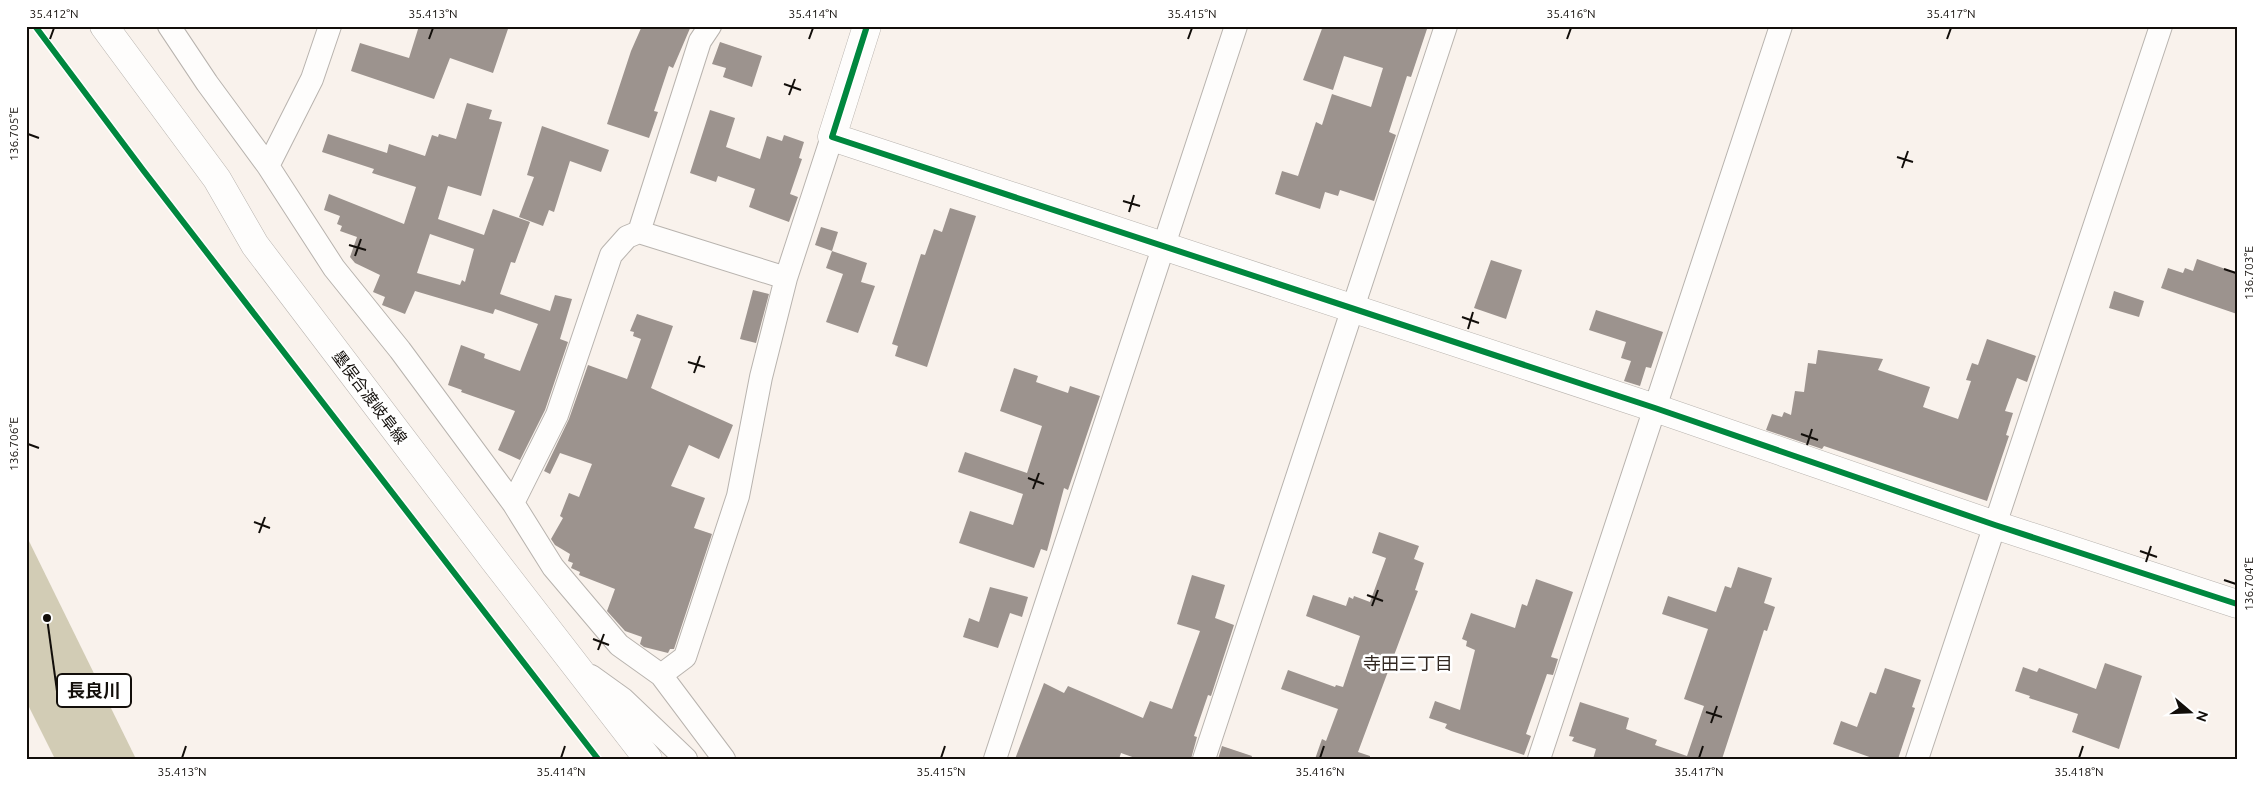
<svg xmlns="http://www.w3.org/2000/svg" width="2263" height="785" font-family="Ubuntu,'Noto Sans JP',sans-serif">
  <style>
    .water { fill: #d2ccb5 }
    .building { fill: #9c938e; fill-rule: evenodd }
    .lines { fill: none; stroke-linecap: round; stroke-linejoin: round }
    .street-casing { stroke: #b8b3ae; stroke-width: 24 }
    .secondary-casing { stroke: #b8b3ae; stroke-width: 29 }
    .street { stroke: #fefdfc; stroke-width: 22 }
    .secondary { stroke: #fefdfc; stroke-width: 28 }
    .cycleway-casing { stroke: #fff; stroke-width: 9 }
    .cycleway { stroke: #00873e; stroke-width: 6 }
    .ticks { fill: none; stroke: #120e0a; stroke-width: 2 }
    .labels { text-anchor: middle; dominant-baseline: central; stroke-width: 5; stroke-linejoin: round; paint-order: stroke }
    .street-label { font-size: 16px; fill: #120e0a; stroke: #fff }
    .neighbourhood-label { font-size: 18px; fill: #332922; stroke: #fff }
    .leader { fill: none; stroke: #120e0a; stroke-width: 2 }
    .callout-dot { fill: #120e0a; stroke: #fff; stroke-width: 2 }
    .callout { fill: #fff; stroke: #120e0a; stroke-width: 2 }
    .callout-label { font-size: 18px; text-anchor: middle; font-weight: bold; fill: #120e0a }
    .neatline { fill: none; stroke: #120e0a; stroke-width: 2 }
    .ticks-label { font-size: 12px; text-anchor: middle; fill: #120e0a }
  </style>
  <rect width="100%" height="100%" fill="#f9f2ec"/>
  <path class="water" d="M 26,535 L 136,759 L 55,759 L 26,701 Z"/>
  <path class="building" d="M 419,26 L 509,26 L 493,73 L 450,58 L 434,99 L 351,71 L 360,43 L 409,58 Z
    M 642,26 L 691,26 L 673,68 L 669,66 L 654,111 L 658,112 L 649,138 L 607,124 L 631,51 Z
    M 1323,26 L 1428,26 L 1411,77 L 1407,76 L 1389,132 L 1396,135 L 1374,201 L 1340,190 L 1338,196 L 1325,192 L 1320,209 L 1275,194 L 1282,171 L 1298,176 L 1316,122 L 1322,125 L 1332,94 L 1371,107 L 1383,68 L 1344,56 L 1333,90 L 1303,80 Z
    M 720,42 L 762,56 L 752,87 L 723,77 L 726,68 L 712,64 Z
    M 467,103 L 492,110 L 489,119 L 502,122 L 481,196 L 448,186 L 438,219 L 484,235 L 493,209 L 530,222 L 515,263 L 511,262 L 500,294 L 550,311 L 555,295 L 572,299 L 560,339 L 568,342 L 545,410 L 520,460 L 498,450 L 515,411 L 461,392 L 462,390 L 448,385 L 461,345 L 485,354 L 484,358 L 520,371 L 538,324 L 495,309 L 493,314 L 415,291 L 405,314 L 382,305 L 385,297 L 373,292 L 380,275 L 355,263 L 350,257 L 357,237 L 340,231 L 342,226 L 337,224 L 340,216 L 324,210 L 329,194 L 404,224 L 416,187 L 372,173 L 374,169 L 322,152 L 328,134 L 387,153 L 389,144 L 425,156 L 432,135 L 438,137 L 439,134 L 456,139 ZM 430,234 L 474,249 L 465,282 L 462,280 L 460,285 L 417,273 Z
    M 710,110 L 735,118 L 726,147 L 760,159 L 767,136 L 782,141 L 784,135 L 804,142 L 799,158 L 802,159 L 790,194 L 798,197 L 789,222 L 749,207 L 755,189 L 718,176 L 716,182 L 690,173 Z
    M 542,126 L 609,150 L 601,172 L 570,161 L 554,212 L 549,210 L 543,226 L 519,217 L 534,177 L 527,175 Z
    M 950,208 L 976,216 L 927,367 L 895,356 L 898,346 L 892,344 L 921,254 L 925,255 L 934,229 L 942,232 Z
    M 821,227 L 838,232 L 832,251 L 815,245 Z
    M 832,251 L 867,263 L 861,282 L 875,286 L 858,333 L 826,322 L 843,274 L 826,268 Z
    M 2197,259 L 2237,273 L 2237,314 L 2161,288 L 2168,268 L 2183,273 L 2185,268 L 2193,271 Z
    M 1491,260 L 1522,270 L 1506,319 L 1474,308 Z
    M 753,290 L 769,294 L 756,343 L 740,339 Z
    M 2114,291 L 2144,301 L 2139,317 L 2109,308 Z
    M 1596,310 L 1663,332 L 1651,368 L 1646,367 L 1640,386 L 1624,381 L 1631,361 L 1621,358 L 1626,342 L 1589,330 Z
    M 637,314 L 673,326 L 651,388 L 733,425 L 719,459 L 689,445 L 671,486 L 705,498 L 694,528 L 712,534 L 674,649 L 670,649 L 668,653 L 644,647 L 640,644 L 642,637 L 625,631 L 607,611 L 615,589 L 579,575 L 580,572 L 571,568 L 573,563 L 568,561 L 570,554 L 555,545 L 551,539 L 563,518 L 560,516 L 569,493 L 579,497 L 592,464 L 560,453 L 550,474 L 544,471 L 569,419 L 588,365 L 627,379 L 641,339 L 633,336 L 634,332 L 630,331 Z
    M 1987,339 L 2036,356 L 2027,382 L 2017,378 L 2005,411 L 2013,413 L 2006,435 L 2009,436 L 1987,501 L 1824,446 L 1822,449 L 1766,430 L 1772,414 L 1782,417 L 1784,412 L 1791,415 L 1795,391 L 1804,392 L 1808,363 L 1816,364 L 1818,350 L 1883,359 L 1878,370 L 1930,387 L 1923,407 L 1958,419 L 1971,381 L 1966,380 L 1972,363 L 1978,365 Z
    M 1014,368 L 1038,376 L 1036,382 L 1068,393 L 1070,386 L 1100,396 L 1068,490 L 1064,488 L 1047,551 L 1041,549 L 1034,568 L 959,543 L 970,511 L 1013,525 L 1023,494 L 958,472 L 965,452 L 1027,473 L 1042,426 L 1000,411 Z
    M 1379,532 L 1419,546 L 1414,559 L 1424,563 L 1415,590 L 1418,591 L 1358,752 L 1370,756 L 1370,759 L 1315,759 L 1322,739 L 1326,741 L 1338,709 L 1281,689 L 1288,670 L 1335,687 L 1336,685 L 1343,687 L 1360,636 L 1306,616 L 1313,595 L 1346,606 L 1349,597 L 1353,599 L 1354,596 L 1370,602 L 1386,558 L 1372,553 Z
    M 1738,567 L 1772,578 L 1764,603 L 1775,607 L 1767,631 L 1764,630 L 1722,759 L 1593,759 L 1596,749 L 1572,741 L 1574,737 L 1569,736 L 1580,702 L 1629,718 L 1626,729 L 1657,740 L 1655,745 L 1687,756 L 1704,706 L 1684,699 L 1708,629 L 1662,614 L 1668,596 L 1716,612 L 1725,586 L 1731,588 Z
    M 1192,575 L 1225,585 L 1215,618 L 1234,625 L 1211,696 L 1208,695 L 1194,736 L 1197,737 L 1191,759 L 1138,759 L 1121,753 L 1119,759 L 1015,759 L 1044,683 L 1064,693 L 1068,686 L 1143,718 L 1150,701 L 1172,709 L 1200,631 L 1177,624 Z
    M 1536,579 L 1573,592 L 1551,657 L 1558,659 L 1553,675 L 1547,674 L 1526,734 L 1531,736 L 1524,755 L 1451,731 L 1445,728 L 1447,724 L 1429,718 L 1435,701 L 1460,710 L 1475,650 L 1466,646 L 1467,641 L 1462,639 L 1471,613 L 1515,628 L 1522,604 L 1527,606 Z
    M 990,587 L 1028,597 L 1022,617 L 1010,613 L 998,648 L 963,637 L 969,618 L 979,622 Z
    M 2105,663 L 2142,676 L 2119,749 L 2072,732 L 2078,714 L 2029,698 L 2030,696 L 2015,691 L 2023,667 L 2037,672 L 2039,668 L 2096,689 Z
    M 1885,668 L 1921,680 L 1912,707 L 1915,708 L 1898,759 L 1875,759 L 1833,744 L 1841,721 L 1857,727 L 1870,692 L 1876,694 Z
    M 1222,746 L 1252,756 L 1251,759 L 1218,759 Z"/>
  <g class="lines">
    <g class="street-casing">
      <path id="street" d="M 169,26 L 207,83 L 268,166 L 334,268 L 400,350 L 513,503 L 553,567 L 619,645 L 661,675 L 685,657 L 738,496 L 761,377 L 786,278 L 832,137
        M 268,166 L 312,79 L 330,26
        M 639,232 L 700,41 L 710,26
        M 513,503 L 557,415 L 611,255 L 627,237 L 639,232 L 786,278
        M 661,675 L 724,759
        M 591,676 L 623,699 L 686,759
        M 995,759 L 1236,26
        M 1204,759 L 1446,26
        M 1539,759 L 1781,26
        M 1917,759 L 2161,26"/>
    </g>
    <g class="secondary-casing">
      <path id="secondary" d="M 104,26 L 217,179 L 255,245 L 494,560 L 648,759
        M 867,26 L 832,137 L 1655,408 L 1995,525 L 2237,604"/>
    </g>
    <use href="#street" class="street"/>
    <use href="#secondary" class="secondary"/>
    <g class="cycleway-casing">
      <path id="cycleway" d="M 35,26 L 143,170 L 598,759
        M 867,26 L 832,137 L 1655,408 L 1995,525 L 2237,604"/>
    </g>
    <use href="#cycleway" class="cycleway"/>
  </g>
  <path class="ticks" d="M 50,39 L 54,28M 429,39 L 433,28M 809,39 L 813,28M 1188,39 L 1192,28M 1567,39 L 1571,28M 1947,39 L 1951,28M 784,84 L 801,90M 789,95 L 795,79M 28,134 L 39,138M 1897,157 L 1913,162M 1902,168 L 1908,151M 1123,201 L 1140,206M 1129,212 L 1134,195M 349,245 L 366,250M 355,256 L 361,239M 2224,269 L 2236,273M 1462,317 L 1479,323M 1468,329 L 1473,312M 688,362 L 705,367M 694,373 L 700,356M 1801,434 L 1818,440M 28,444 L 39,448M 1807,445 L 1812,429M 1028,478 L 1044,484M 1033,489 L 1039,473M 254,522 L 270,528M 259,533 L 265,517M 2140,551 L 2157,557M 2146,562 L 2151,546M 2224,580 L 2236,584M 1367,595 L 1383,601M 1372,606 L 1378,590M 593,639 L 609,645M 598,650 L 604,634M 1706,712 L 1722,717M 1711,723 L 1717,706M 182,758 L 186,746M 561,758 L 565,746M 941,758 L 945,746M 1320,758 L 1324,746M 1699,758 L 1703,746M 2079,758 L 2083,746"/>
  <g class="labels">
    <g class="street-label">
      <text transform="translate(370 397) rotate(53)">墨俣合渡岐阜線</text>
    </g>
    <g class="neighbourhood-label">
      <text x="1408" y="663">寺田三丁目</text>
    </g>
  </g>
  <path class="leader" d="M47 618L57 691"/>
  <circle class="callout-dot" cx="47" cy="618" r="5"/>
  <rect class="callout" x="57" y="674" width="74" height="33" rx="5"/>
  <g class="callout-label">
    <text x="94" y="697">長良川</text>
  </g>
  <rect width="2263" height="785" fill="none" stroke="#ffffff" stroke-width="55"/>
  <g transform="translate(2190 712) rotate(109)" stroke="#ffffff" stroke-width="4" paint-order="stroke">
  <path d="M0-4L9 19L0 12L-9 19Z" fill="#120e0a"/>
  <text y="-8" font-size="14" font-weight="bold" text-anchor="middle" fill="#120e0a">N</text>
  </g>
  <rect x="28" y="28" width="2208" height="730" class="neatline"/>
  <g class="ticks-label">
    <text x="54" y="18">35.412°N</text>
    <text x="433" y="18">35.413°N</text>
    <text x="813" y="18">35.414°N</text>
    <text x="1192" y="18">35.415°N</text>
    <text x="1571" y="18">35.416°N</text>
    <text x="1951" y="18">35.417°N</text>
    <text transform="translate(14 134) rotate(-90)" y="4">136.705°E</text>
    <text transform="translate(2249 273) rotate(-90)" y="4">136.703°E</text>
    <text transform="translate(14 444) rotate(-90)" y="4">136.706°E</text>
    <text transform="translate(2249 584) rotate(-90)" y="4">136.704°E</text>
    <text x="182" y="776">35.413°N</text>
    <text x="561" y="776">35.414°N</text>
    <text x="941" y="776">35.415°N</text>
    <text x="1320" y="776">35.416°N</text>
    <text x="1699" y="776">35.417°N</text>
    <text x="2079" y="776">35.418°N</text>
  </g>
</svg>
